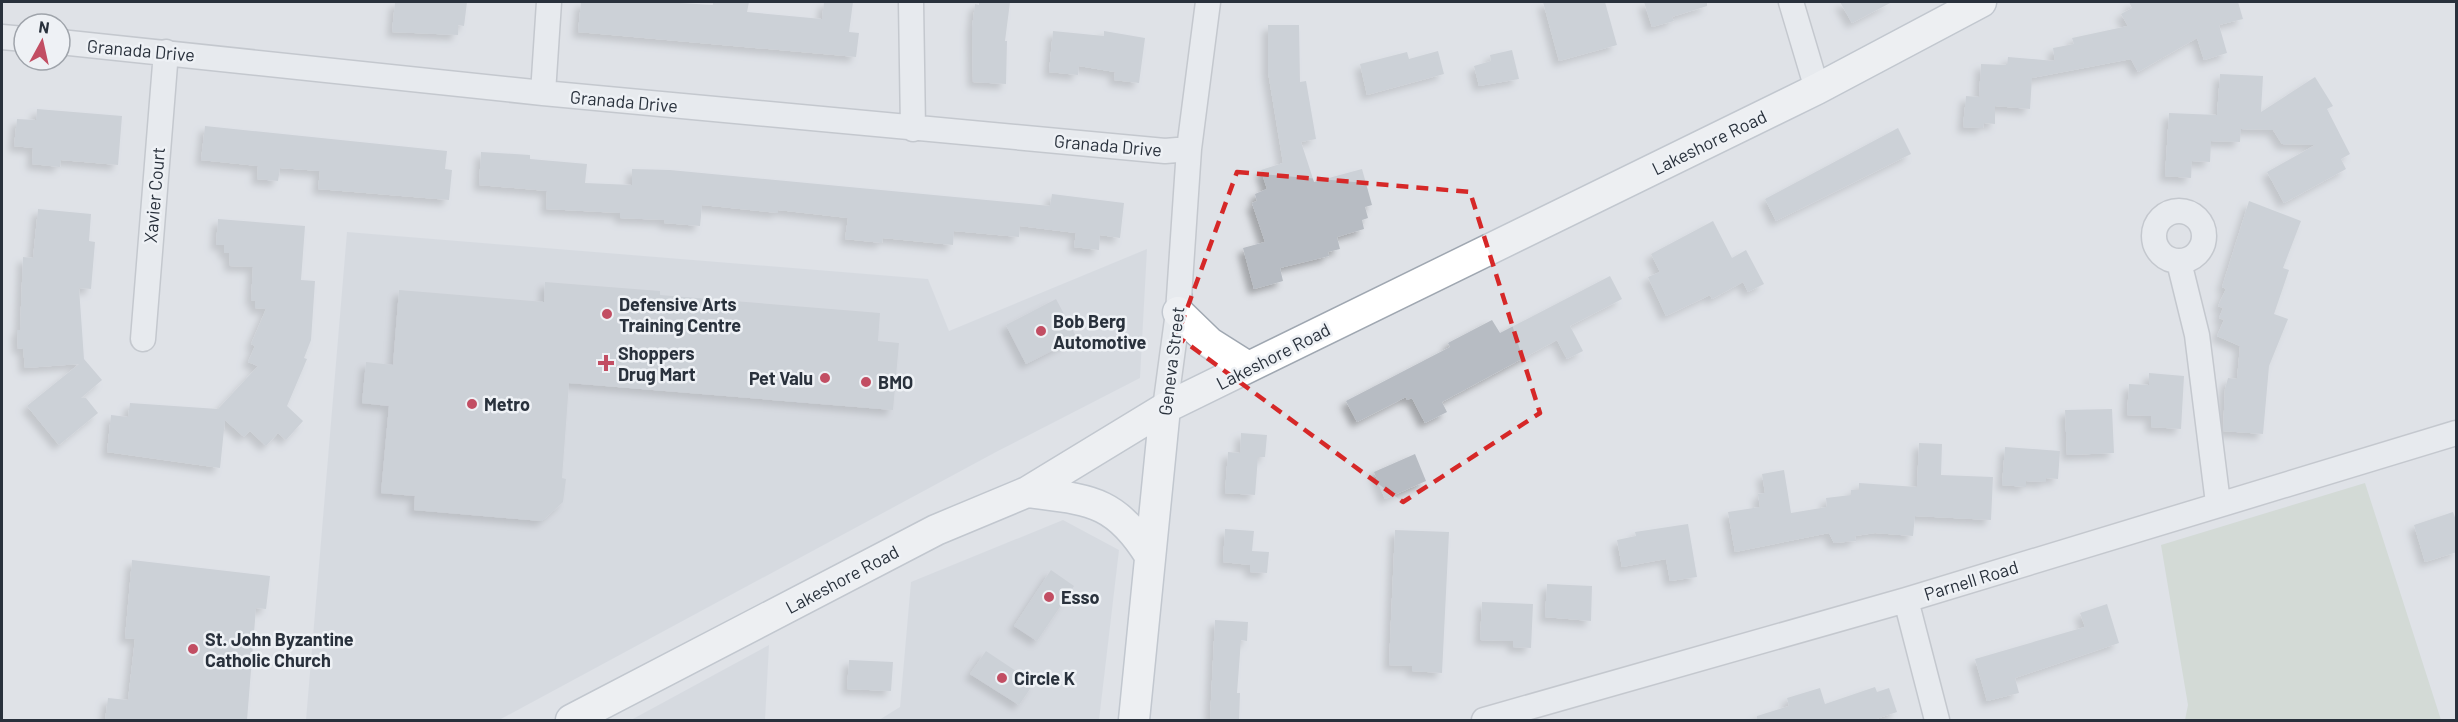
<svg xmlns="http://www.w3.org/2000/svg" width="2458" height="722" font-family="Barlow,sans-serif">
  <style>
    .built { fill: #cdd1d8 }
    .green { fill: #c5d0c1 }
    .building { fill: #b7bcc3; filter: url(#shadow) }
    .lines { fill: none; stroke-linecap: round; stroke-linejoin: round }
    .minor-casing { stroke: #a5a9b0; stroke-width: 27 }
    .major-casing { stroke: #9fa7b1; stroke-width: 33 }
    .minor { stroke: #f1f3f6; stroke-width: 24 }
    .major { stroke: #fff; stroke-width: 30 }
    .marked { fill: none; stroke: #d62828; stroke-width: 4.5; stroke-dasharray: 12 8; stroke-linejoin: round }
    .poi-dot { fill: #c24e63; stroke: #eef1f5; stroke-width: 2 }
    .labels { text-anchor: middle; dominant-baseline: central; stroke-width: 5; stroke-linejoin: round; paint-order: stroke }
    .street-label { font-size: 18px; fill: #29313c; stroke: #eef1f5 }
    .poi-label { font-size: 18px; font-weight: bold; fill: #29313c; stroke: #eef1f5; text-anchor: start }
  </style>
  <defs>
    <filter id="shadow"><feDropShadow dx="-5.5" dy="5.5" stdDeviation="3" flood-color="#0004"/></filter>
  </defs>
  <rect width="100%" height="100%" fill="#dfe2e7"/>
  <path class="built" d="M 347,232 L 928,279 L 949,331 L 1147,249 L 1140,378 L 996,452 L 499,720 L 306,720 Z
    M 1063,520 L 1119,550 L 1099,720 L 879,720 L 900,707 L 911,582 Z
    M 769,645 L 765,720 L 631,720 Z"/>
  <path class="green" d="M 2365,483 L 2441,720 L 2185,720 L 2188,705 L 2161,545 Z"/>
  <path class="building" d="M 395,2 L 467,2 L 464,26 L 458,25 L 458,35 L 392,32 Z
    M 581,2 L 663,2 L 713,5 L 713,2 L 749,2 L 747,12 L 822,19 L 824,2 L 853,2 L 849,32 L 859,33 L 856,57 L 578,32 Z
    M 979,2 L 1010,2 L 1005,41 L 1007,41 L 1006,84 L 973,82 L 972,28 L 975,4 L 979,5 Z
    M 1543,2 L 1605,2 L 1617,45 L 1559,61 Z
    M 1644,2 L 1707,2 L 1707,6 L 1672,17 L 1674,21 L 1652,27 Z
    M 1840,2 L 1892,2 L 1852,23 Z
    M 2129,2 L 2238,2 L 2243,19 L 2219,25 L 2227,53 L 2204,60 L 2197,38 L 2138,72 L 2131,59 L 2032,78 L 2030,109 L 1995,106 L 1995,124 L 1984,123 L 1983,128 L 1963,127 L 1966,96 L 1979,97 L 1981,64 L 2007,65 L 2008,57 L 2055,61 L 2053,48 L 2074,44 L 2072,38 L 2128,26 L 2121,14 L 2132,8 Z
    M 1268,25 L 1299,25 L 1300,82 L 1306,81 L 1316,139 L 1301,142 L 1314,182 L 1362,169 L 1372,205 L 1365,207 L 1368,218 L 1362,220 L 1364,229 L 1337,237 L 1340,249 L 1328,252 L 1329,256 L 1280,268 L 1283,281 L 1254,289 L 1243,248 L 1265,242 L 1252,203 L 1257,201 L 1255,194 L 1267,189 L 1261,170 L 1283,163 L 1268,72 Z
    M 1053,31 L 1104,36 L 1104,31 L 1145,38 L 1139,83 L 1114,80 L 1115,72 L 1079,66 L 1078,75 L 1049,72 Z
    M 1512,50 L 1519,79 L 1479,86 L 1474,66 L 1491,61 L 1490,55 Z
    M 1438,51 L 1444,74 L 1367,95 L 1360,64 L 1407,52 L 1409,59 Z
    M 2220,74 L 2263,76 L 2261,112 L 2315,77 L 2333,106 L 2327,109 L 2350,154 L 2341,159 L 2346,169 L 2284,203 L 2267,172 L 2315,145 L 2282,144 L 2273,130 L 2241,129 L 2240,142 L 2211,141 L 2210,162 L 2192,161 L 2191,178 L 2165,176 L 2169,113 L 2217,115 Z
    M 37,109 L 122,116 L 118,165 L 61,160 L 60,167 L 32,164 L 33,148 L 14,146 L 17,119 L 36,120 Z
    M 205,126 L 447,151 L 445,169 L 452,170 L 449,200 L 318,189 L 320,171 L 280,168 L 278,181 L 257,179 L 258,166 L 201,160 Z
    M 1898,128 L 1911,154 L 1776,221 L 1765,199 Z
    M 481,152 L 530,155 L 530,159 L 587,164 L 585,183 L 632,185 L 632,169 L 670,170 L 1050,206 L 1052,194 L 1124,203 L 1120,238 L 1100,235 L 1099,250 L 1074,247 L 1076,233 L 1020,226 L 1019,237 L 954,231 L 953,245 L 883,238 L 882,243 L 845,239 L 848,218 L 778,210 L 778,213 L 702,205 L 700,226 L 664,223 L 665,220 L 620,218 L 620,213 L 546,209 L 547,191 L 479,185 Z
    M 2249,201 L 2301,221 L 2283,268 L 2289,270 L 2274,314 L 2288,319 L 2269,366 L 2263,434 L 2223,431 L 2225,389 L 2228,378 L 2237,379 L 2240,346 L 2217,336 L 2224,320 L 2219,318 L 2223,308 L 2218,306 L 2226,289 L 2222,287 Z
    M 38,209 L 91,214 L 89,241 L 95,242 L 91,289 L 79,288 L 84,359 L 102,380 L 81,398 L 86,398 L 98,413 L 59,445 L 27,406 L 79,364 L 25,368 L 23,348 L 18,349 L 17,330 L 20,330 L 23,257 L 33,258 Z
    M 218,219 L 305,226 L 301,280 L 315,281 L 311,340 L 304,358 L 307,359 L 287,406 L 303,421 L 286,440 L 278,433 L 266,446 L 250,431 L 244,437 L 225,420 L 220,468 L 107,452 L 111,415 L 128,417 L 130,403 L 218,409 L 258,366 L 248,362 L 255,346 L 251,344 L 266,309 L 255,308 L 255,301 L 251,300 L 253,267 L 230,266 L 229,253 L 224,253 L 224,245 L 216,245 Z
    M 1713,221 L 1732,258 L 1746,250 L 1764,284 L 1748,292 L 1743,282 L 1712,299 L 1710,295 L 1666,316 L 1648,277 L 1660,272 L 1651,254 Z
    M 1610,276 L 1622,299 L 1570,326 L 1583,351 L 1567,359 L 1557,340 L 1442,402 L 1447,412 L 1425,423 L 1412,398 L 1407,400 L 1406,397 L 1357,422 L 1346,401 L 1450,347 L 1448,343 L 1492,320 L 1500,333 Z
    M 545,282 L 660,291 L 660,295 L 880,313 L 878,341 L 899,343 L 893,410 L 569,383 L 562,478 L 566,479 L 563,502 L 542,521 L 414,510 L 415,496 L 381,493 L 389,406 L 362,403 L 366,362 L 393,365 L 399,290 L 544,302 Z
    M 1056,299 L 1077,338 L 1026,364 L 1006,325 Z
    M 2149,373 L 2184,376 L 2181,429 L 2151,427 L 2151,416 L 2127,415 L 2129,384 L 2149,385 Z
    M 2112,409 L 2114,453 L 2067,455 L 2065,410 Z
    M 1241,433 L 1267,435 L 1265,457 L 1258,457 L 1255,495 L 1225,493 L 1228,452 L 1240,453 Z
    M 1919,443 L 1942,444 L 1941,475 L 1993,477 L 1991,520 L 1915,516 L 1913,536 L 1875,533 L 1855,536 L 1856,541 L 1834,543 L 1829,533 L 1735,552 L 1728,512 L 1760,507 L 1758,494 L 1765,493 L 1762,474 L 1784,470 L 1791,513 L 1827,507 L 1826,498 L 1851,495 L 1851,490 L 1859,490 L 1859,483 L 1917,487 Z
    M 2005,447 L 2060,451 L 2058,479 L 2046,478 L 2046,482 L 2026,481 L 2026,487 L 2002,485 Z
    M 1415,454 L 1426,481 L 1385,499 L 1374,472 Z
    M 2453,512 L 2457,523 L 2457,552 L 2425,562 L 2414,525 Z
    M 1688,524 L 1697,577 L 1670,581 L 1666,559 L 1622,567 L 1617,540 L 1636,536 L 1635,532 Z
    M 1225,529 L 1254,531 L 1252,551 L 1269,552 L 1267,573 L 1250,572 L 1250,565 L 1223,562 Z
    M 1395,530 L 1449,532 L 1442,673 L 1412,671 L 1412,666 L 1389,665 Z
    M 132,560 L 270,576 L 266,609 L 256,608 L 247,720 L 105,720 L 108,698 L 128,700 L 135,639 L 125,638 Z
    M 1051,570 L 1074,586 L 1037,641 L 1014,626 Z
    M 1547,584 L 1592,586 L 1591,621 L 1545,617 Z
    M 1482,602 L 1533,604 L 1531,648 L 1513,647 L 1513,641 L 1480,640 Z
    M 2107,604 L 2119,643 L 2015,678 L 2019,693 L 1987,701 L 1975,659 L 2085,627 L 2080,613 Z
    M 1215,620 L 1248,622 L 1247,641 L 1241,640 L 1237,693 L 1240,693 L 1239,720 L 1210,720 Z
    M 986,651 L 1034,683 L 1019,705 L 970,674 Z
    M 849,660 L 893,662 L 891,691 L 847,689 Z
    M 1875,687 L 1877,692 L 1889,688 L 1897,712 L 1873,720 L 1757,720 L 1757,716 L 1789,706 L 1787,698 L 1820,688 L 1825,704 Z"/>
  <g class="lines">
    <g class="minor-casing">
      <path id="minor" d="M 911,2 L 913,129
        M 1791,2 L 1817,89
        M 2,37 L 24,39
        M 60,42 L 543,93 L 1165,151 L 1189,149
        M 543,93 L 549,2
        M2154 236a25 25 0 1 1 50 0a25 25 0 1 1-50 0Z
        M 2179,262 L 2197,335 L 2218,503
        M 143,339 L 166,52
        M 1165,408 L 1178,312 L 1189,149 L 1208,2
        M 1906,600 L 1937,720
        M 1484,720 L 1906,600 L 2456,433"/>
    </g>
    <g class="major-casing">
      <path id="major" d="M 1178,312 L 1210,343 L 1248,367
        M 1027,492 C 1088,500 1115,499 1150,556
        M 571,720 L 936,530 L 1027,492 L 1165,408 L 1817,89 L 1981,2
        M 1134,720 L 1165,408"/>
    </g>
    <use href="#minor" class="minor"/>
    <use href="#major" class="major"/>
  </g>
  <path d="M0 0H2458V722H0ZM 1237,172 L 1470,192 L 1540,413 L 1403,502 L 1177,336 Z" fill="#dfe2e7" fill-opacity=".55" fill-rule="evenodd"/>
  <path class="marked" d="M 1237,172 L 1470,192 L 1540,413 L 1403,502 L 1177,336 Z"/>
  <g class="poi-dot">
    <circle cx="607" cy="314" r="6"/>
    <circle cx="1041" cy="331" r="6"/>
    <path d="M603 354h6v6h6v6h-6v6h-6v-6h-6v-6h6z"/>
    <circle cx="825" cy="378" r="6"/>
    <circle cx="866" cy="382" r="6"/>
    <circle cx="472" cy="404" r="6"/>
    <circle cx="1049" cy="597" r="6"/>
    <circle cx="193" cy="649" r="6"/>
    <circle cx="1002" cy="678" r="6"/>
  </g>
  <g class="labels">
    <g class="street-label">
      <text transform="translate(141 50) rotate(5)">Granada Drive</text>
      <text transform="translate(624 101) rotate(5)">Granada Drive</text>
      <text transform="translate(1709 142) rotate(-26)">Lakeshore Road</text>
      <text transform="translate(1108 145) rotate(5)">Granada Drive</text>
      <text transform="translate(154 195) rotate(-85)">Xavier Court</text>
      <text transform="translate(1273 356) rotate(-27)">Lakeshore Road</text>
      <text transform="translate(1171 361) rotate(-83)">Geneva Street</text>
      <text transform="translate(842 579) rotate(-28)">Lakeshore Road</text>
      <text transform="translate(1971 580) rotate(-17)">Parnell Road</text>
    </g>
    <g class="poi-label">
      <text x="619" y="304">Defensive Arts<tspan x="619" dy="21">Training Centre</tspan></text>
      <text x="1053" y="321">Bob Berg<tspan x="1053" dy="21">Automotive</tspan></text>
      <text x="618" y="353">Shoppers<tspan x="618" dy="21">Drug Mart</tspan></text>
      <text x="813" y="378" text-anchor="end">Pet Valu</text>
      <text x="878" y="382">BMO</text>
      <text x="484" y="404">Metro</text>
      <text x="1061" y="597">Esso</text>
      <text x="205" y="639">St. John Byzantine<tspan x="205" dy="21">Catholic Church</tspan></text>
      <text x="1014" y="678">Circle K</text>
    </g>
  </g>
  <rect width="2458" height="722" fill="none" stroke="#29313c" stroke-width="6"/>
  <g transform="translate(42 42) rotate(8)"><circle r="28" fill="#eef1f5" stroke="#9fa4ab" stroke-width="1.5"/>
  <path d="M0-4.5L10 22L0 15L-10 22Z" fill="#c24e63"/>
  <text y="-9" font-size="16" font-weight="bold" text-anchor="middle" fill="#29313c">N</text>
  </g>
</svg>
